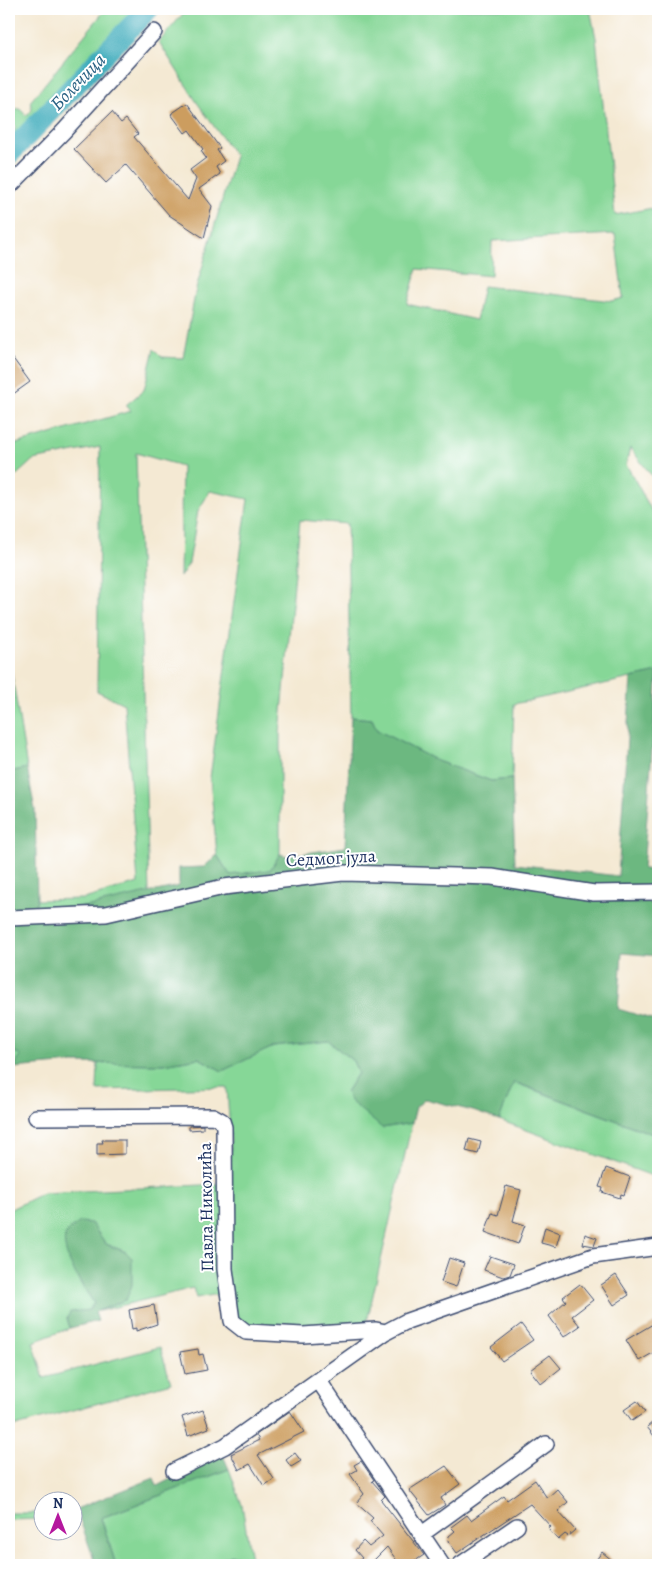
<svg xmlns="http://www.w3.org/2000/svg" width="667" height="1574" font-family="Alegreya,serif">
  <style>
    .green { fill: #86d797; stroke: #50837a; fill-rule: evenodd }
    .forest { fill: #6cb880; stroke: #44746f }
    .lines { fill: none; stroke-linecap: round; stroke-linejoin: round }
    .river { stroke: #3dabbb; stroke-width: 22 }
    .building { fill: #cc9d5e }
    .minor-casing { stroke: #3c4b70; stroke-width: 18 }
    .minor { stroke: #fff; stroke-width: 15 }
    .labels { text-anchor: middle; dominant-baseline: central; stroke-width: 4; stroke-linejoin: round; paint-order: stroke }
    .street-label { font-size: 18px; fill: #1b2f5e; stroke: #fff }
    .water-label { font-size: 19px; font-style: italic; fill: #296183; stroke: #fff }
  </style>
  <rect width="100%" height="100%" fill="#fff"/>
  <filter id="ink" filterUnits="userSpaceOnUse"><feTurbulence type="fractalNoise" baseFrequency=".02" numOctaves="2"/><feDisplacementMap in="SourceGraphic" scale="10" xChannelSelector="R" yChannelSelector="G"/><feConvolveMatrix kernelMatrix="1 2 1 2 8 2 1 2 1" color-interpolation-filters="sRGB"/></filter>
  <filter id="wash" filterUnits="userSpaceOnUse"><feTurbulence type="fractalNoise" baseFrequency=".0096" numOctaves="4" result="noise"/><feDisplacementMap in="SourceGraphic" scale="20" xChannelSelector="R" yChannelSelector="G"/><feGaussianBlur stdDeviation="1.12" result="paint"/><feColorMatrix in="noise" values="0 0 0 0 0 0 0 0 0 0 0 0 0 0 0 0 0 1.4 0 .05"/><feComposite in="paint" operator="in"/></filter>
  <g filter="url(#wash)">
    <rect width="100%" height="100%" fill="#f4e9d3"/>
    <path class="green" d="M 106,9 L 138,9 L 9,145 L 9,132 L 13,132 L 16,127 L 9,118 L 10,110 C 19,107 21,109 26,116 L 32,110 L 30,102 Z
      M 187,9 L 590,9 L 596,38 L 615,215 L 658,207 L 658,489 L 652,476 L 630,448 L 626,464 L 658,522 L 658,672 L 514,704 L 512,779 L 491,781 L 437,761 L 377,730 L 372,719 L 351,717 L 347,524 L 300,520 L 280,733 L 280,854 L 270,870 L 230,875 L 217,855 L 210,778 L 248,499 L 210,491 L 198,511 L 189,563 L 180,577 L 182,466 L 136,453 L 149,894 L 85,907 L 34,909 L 37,900 L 84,899 L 138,883 L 124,704 L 97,691 L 100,447 L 33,460 L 9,482 L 9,446 L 131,411 L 126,405 L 144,390 L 154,349 L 162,357 L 183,358 L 196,289 L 235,156 L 196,101 L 159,42 ZM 615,234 L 623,298 L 612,301 L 483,286 L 476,320 L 407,304 L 417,269 L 491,276 L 492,241 Z
      M 9,656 L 27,768 L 9,772 Z
      M 328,1041 L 353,1061 L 358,1073 L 346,1092 L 382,1128 L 412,1123 L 366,1326 C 334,1327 260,1337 235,1317 L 231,1292 L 196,1298 L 193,1288 L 95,1312 L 126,1252 L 106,1244 L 91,1223 L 79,1281 L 94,1303 L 89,1310 L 67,1318 L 70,1328 L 33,1342 L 44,1378 L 160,1347 L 171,1383 L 9,1428 L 9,1210 L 43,1193 L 221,1184 L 231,1151 L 227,1087 L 97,1090 L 98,1063 L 163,1064 L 199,1058 L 222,1071 L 273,1047 Z
      M 9,1049 L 22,1056 L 13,1068 L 9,1068 Z
      M 513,1082 L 658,1136 L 658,1170 L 655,1177 L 499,1120 Z
      M 229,1469 L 242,1505 L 252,1565 L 243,1565 L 233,1555 L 204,1565 L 116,1565 L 101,1518 Z
      M 9,1513 L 42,1513 L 42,1519 L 9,1520 Z"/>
    <path class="forest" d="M 658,672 L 643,869 L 658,870 L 658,956 L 622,953 L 618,1009 L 658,1021 L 658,1136 L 514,1082 L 499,1120 L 473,1111 L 425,1099 L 416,1107 L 412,1123 L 382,1128 L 350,1101 L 346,1092 L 358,1073 L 353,1061 L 328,1041 L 273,1047 L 222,1071 L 199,1058 L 163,1064 L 73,1063 L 13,1068 L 21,1056 L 9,1048 L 9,772 L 27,768 L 35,810 L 37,900 L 34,909 L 85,907 L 179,886 L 179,868 L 204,867 L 217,855 L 230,875 L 270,870 L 280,854 L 287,856 L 345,847 L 351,717 L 372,719 L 377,730 L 437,761 L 491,781 L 512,779 L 515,864 L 618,876 L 631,678 Z
      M 80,1222 L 91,1223 L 106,1244 L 126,1252 L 132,1258 L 132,1285 L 126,1300 L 95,1312 L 98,1321 L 70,1328 L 67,1318 L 70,1312 L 89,1310 L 94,1303 C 84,1288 56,1249 67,1232 C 70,1228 77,1225 80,1222 Z
      M 222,1453 L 229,1469 L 101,1518 L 116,1565 L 96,1565 L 76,1509 L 154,1478 L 157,1486 Z
      M 233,1555 L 240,1557 L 243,1565 L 204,1565 Z"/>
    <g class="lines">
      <path class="river" d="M 9,154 L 148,9"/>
    </g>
    <g id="blocks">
      <path class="building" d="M 187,103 L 220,148 L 217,150 L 224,161 L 216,167 L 220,174 L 199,189 L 212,206 L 204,238 L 169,215 L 126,165 L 106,183 L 74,149 L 112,112 L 121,123 L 126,119 L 138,134 L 134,137 L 188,200 L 196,179 L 190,170 L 206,158 L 201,151 L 203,149 L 189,130 L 185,133 L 171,114 Z
        M 9,353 L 30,382 L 9,397 Z
        M 203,1125 L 203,1129 L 189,1130 L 189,1126 Z
        M 469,1139 L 481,1142 L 478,1154 L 466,1151 Z
        M 102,1140 L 125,1140 L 125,1154 L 97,1155 L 97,1143 L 103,1143 Z
        M 606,1168 L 630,1177 L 624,1195 L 621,1194 L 620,1198 L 602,1192 L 603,1188 L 599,1187 Z
        M 506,1186 L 521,1190 L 513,1221 L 525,1225 L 518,1244 L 485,1232 L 492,1213 L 498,1215 Z
        M 545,1227 L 560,1233 L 556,1247 L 541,1243 Z
        M 585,1234 L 597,1238 L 594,1246 L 583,1244 Z
        M 490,1256 L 514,1264 L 510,1275 L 503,1277 L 484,1270 Z
        M 449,1258 L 464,1263 L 456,1287 L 441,1282 Z
        M 616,1275 L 629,1295 L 614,1305 L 601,1285 Z
        M 580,1284 L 593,1300 L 572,1316 L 580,1326 L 564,1337 L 549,1316 L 566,1301 L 563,1297 Z
        M 154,1305 L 157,1324 L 136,1331 L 136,1328 L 132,1329 L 129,1310 Z
        M 658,1321 L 658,1350 L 639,1361 L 626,1340 Z
        M 521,1324 L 533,1340 L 502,1361 L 491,1347 Z
        M 198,1349 L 199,1355 L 203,1354 L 207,1370 L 185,1374 L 180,1352 Z
        M 550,1355 L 561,1368 L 541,1384 L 530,1370 Z
        M 637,1401 L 645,1412 L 632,1421 L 624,1410 Z
        M 203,1410 L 209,1428 L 188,1436 L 182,1417 Z
        M 290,1411 L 304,1432 L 258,1455 L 274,1479 L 264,1486 L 250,1464 L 239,1470 L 231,1454 L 259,1440 L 256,1435 Z
        M 658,1418 L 658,1441 L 647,1427 Z
        M 295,1453 L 301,1461 L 291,1467 L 286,1460 Z
        M 361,1461 L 374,1480 L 372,1481 L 385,1496 L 381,1500 L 424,1555 L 409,1565 L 400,1565 L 387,1547 L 369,1565 L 354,1565 L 362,1558 L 355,1550 L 363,1541 L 369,1547 L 383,1536 L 370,1521 L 373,1518 L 356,1503 L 364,1494 L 350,1474 L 357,1470 L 354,1465 Z
        M 446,1466 L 460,1484 L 441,1498 L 445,1505 L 429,1515 L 409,1490 Z
        M 535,1480 L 547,1498 L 557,1489 L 568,1502 L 558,1511 L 575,1530 L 568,1536 L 565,1534 L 558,1540 L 548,1529 L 551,1527 L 530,1504 L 457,1553 L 448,1541 L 449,1536 L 455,1531 L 451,1527 L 467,1515 L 471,1520 L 504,1496 L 507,1500 Z
        M 602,1552 L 618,1565 L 602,1565 L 596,1560 Z"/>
    </g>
  </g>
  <g filter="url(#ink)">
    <use href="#blocks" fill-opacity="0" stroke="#3c4b70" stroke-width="1"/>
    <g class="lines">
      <g class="minor-casing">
        <path id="minor" d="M 9,187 L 64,131 L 154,32
          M 9,918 L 106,914 L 224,887 L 343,873 L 492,877 L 594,893 L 658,892
          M 36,1117 L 213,1116 L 222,1121 L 224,1127 L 225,1269 L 232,1321 L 246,1332 L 303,1335 L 376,1330 L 386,1332
          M 319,1381 L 442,1565
          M 174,1471 L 225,1446 L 386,1332 L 407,1321 L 593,1256 L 658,1247
          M 422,1534 L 546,1444
          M 460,1565 L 517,1526"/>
      </g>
      <use href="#minor" class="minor"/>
    </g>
  </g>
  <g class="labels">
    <g class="street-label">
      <text transform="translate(331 858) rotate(-3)">Седмог јула</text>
      <text transform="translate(206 1207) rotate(-91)">Павла Николића</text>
    </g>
    <g class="water-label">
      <text transform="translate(78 82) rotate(-46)">Болечица</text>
    </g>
  </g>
  <rect width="667" height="1574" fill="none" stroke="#fff" stroke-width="30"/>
  <g transform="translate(58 1516)"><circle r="24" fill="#ffffff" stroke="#a4acbf"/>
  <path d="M0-4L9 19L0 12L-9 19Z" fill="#b5179e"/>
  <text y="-8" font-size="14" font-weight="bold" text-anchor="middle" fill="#1b2f5e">N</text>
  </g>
</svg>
